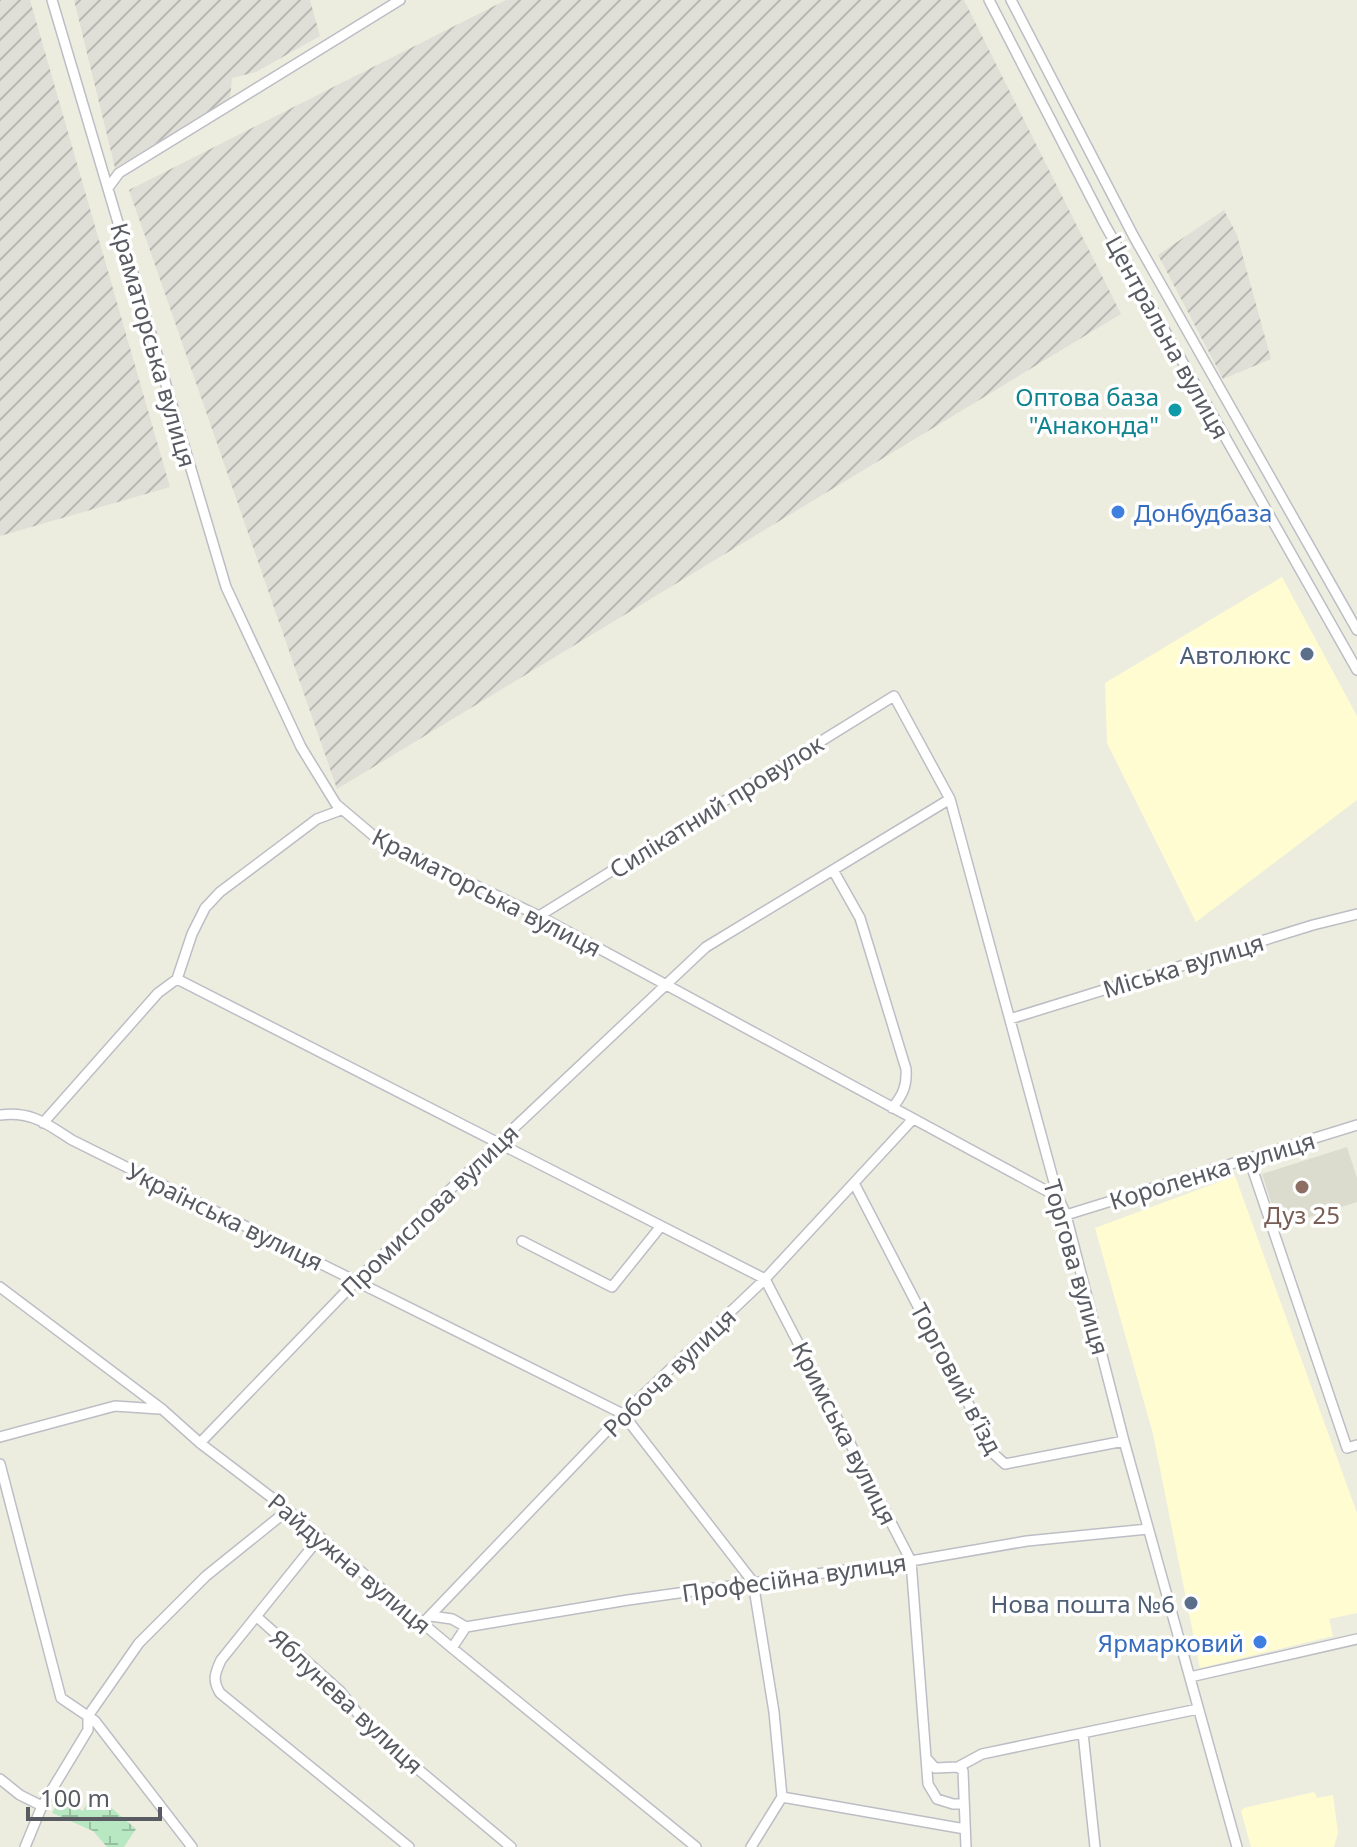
<svg xmlns="http://www.w3.org/2000/svg" width="1357" height="1847" font-family="'Noto Sans',sans-serif">
  <style>
    .commercial { fill: #fffcd2 }
    .industrial { fill: url(#industrial-furrows) }
    .education { fill: #dcdcce }
    .wetland { fill: url(#wetland-marsh) }
    .lines { fill: none; stroke-linecap: round; stroke-linejoin: round }
    .minor-casing { stroke: #bcbec5; stroke-width: 12 }
    .minor { stroke: #fff; stroke-width: 9 }
    .culture-dot { fill: #0f9aa8; stroke: #fff; stroke-width: 3 }
    .shop-dot { fill: #3f7fe0; stroke: #fff; stroke-width: 3 }
    .service-dot { fill: #5c6f8a; stroke: #fff; stroke-width: 3 }
    .education-dot { fill: #8d6e63; stroke: #fff; stroke-width: 3 }
    .labels { text-anchor: middle; dominant-baseline: central; stroke-width: 7; stroke-linejoin: round; paint-order: stroke }
    .street-label { font-size: 24px; fill: #585b62; stroke: #fff }
    .culture-label { font-size: 24px; fill: #0d838f; stroke: #fff; text-anchor: end }
    .shop-label { font-size: 24px; fill: #366cbe; stroke: #fff; text-anchor: start }
    .service-label { font-size: 24px; fill: #4e5e75; stroke: #fff; text-anchor: end }
    .education-label { font-size: 24px; fill: #785e54; stroke: #fff }
  </style>
  <defs>
    <pattern id="industrial-furrows" width="10" height="10" patternUnits="userSpaceOnUse" patternTransform="scale(2)"><rect width="10" height="10" fill="#e0dfd7"/><path d="M-1 1l2-2M0 10L10 0M9 11l2-2" fill="none" stroke="#b8b8b2"/></pattern>
    <pattern id="wetland-marsh" width="20" height="14" patternUnits="userSpaceOnUse" patternTransform="scale(2)"><rect width="20" height="14" fill="#b8e8c1"/><path d="M1 5h8M5 5V1M11 12h8M15 12V8" fill="none" stroke="#98bfa0"/></pattern>
  </defs>
  <rect width="100%" height="100%" fill="#ededdf"/>
  <path class="commercial" d="M 1282,577 L 1357,716 L 1357,800 L 1196,922 L 1107,743 L 1105,683 Z
    M 1235,1176 L 1357,1513 L 1357,1613 L 1329,1619 L 1333,1636 L 1200,1668 L 1153,1434 L 1095,1228 Z
    M 1314,1792 L 1317,1798 L 1333,1795 L 1338,1833 L 1334,1847 L 1251,1847 L 1241,1811 L 1244,1808 Z"/>
  <path class="industrial" d="M 0,0 L 30,0 L 170,487 L 0,536 Z
    M 74,0 L 310,0 L 320,36 L 256,72 L 232,78 L 230,99 L 115,168 Z
    M 506,0 L 964,0 L 1121,314 L 337,789 L 129,190 Z
    M 1224,210 L 1237,235 L 1271,359 L 1223,379 L 1158,255 Z"/>
  <path class="education" d="M 1347,1147 L 1357,1178 L 1357,1202 L 1279,1227 L 1262,1174 Z"/>
  <path class="wetland" d="M 93,1792 L 136,1829 L 124,1847 L 107,1847 L 93,1831 L 52,1813 L 59,1800 L 83,1811 Z"/>
  <g class="lines">
    <g class="minor-casing">
      <path id="minor" d="M 52,0 L 226,587 L 301,747 L 336,804 L 375,837 L 539,916 L 1058,1197
        M 989,0 L 1105,225 L 1357,670
        M 1011,0 L 1134,237 L 1357,630
        M 108,188 L 119,173 L 400,0
        M 833,870 L 860,918 L 906,1069 C 907,1086 903,1095 892,1108
        M 539,916 L 894,696 L 950,799 L 1058,1197 L 1066,1215 L 1124,1441 L 1237,1847
        M 177,979 L 765,1279 L 911,1561 L 928,1784 L 937,1799 L 953,1804 L 964,1804
        M 1010,1019 L 1313,925 L 1357,914
        M 0,1115 C 32,1111 47,1124 72,1140 L 623,1414 L 753,1582 L 774,1712 L 782,1797 L 751,1847
        M 43,1123 L 158,993 L 177,979 L 192,934 L 205,908 L 220,892 L 317,819 L 341,810
        M 1249,1159 L 1347,1448 L 1357,1445
        M 854,1183 L 995,1455 L 1005,1464 L 1124,1441
        M 1066,1215 L 1357,1125
        M 522,1241 L 612,1287 L 661,1226
        M 0,1287 L 162,1409 L 200,1443 L 288,1510 L 452,1648 L 696,1847
        M 0,1437 L 115,1406 L 159,1409
        M 200,1443 L 356,1281 L 498,1143 L 706,947 L 950,799
        M 0,1464 L 61,1698 L 95,1721 L 192,1847
        M 320,1537 L 221,1660 C 215,1673 212,1680 220,1693 L 409,1847
        M 431,1616 L 452,1619 L 466,1627
        M 257,1617 L 340,1691 L 370,1729 L 511,1847
        M 423,1623 L 623,1414 L 765,1279 L 913,1119
        M 452,1648 L 466,1627 L 628,1600 L 911,1561 L 1027,1541 L 1148,1529
        M 1190,1677 L 1357,1639
        M 1083,1733 L 1095,1847
        M 927,1759 L 935,1768 L 958,1767 L 963,1771 L 966,1847
        M 958,1767 L 982,1754 L 1198,1709
        M 0,1779 L 20,1795 L 42,1806
        M 782,1797 L 965,1829
        M 25,1847 L 42,1806 L 88,1730 L 88,1716 L 139,1643 L 206,1576 L 288,1510"/>
    </g>
    <use href="#minor" class="minor"/>
  </g>
  <circle class="culture-dot" cx="1175" cy="410" r="8"/>
  <g class="shop-dot">
    <circle cx="1118" cy="512" r="8"/>
    <circle cx="1260" cy="1642" r="8"/>
  </g>
  <g class="service-dot">
    <circle cx="1307" cy="654" r="8"/>
    <circle cx="1191" cy="1603" r="8"/>
  </g>
  <circle class="education-dot" cx="1302" cy="1187" r="8"/>
  <g class="labels">
    <g class="street-label">
      <text transform="translate(1168 337) rotate(61)">Центральна вулиця</text>
      <text transform="translate(154 345) rotate(74)">Краматорська вулиця</text>
      <text transform="translate(716 806) rotate(-32)">Силікатний провулок</text>
      <text transform="translate(487 892) rotate(27)">Краматорська вулиця</text>
      <text transform="translate(1183 965) rotate(-17)">Міська вулиця</text>
      <text transform="translate(1212 1170) rotate(-17)">Короленка вулиця</text>
      <text transform="translate(429 1210) rotate(-44)">Промислова вулиця</text>
      <text transform="translate(225 1216) rotate(26)">Українська вулиця</text>
      <text transform="translate(1077 1267) rotate(74)">Торгова вулиця</text>
      <text transform="translate(669 1372) rotate(-44)">Робоча вулиця</text>
      <text transform="translate(957 1378) rotate(62)">Торговий в’їзд</text>
      <text transform="translate(845 1433) rotate(63)">Кримська вулиця</text>
      <text transform="translate(350 1563) rotate(40)">Райдужна вулиця</text>
      <text transform="translate(794 1577) rotate(-8)">Професійна вулиця</text>
      <text transform="translate(347 1701) rotate(43)">Яблунева вулиця</text>
    </g>
    <g class="culture-label">
      <text x="1159" y="396">Оптова база<tspan x="1159" dy="28">"Анаконда"</tspan></text>
    </g>
    <g class="shop-label">
      <text x="1134" y="512">Донбудбаза</text>
      <text x="1244" y="1642" text-anchor="end">Ярмарковий</text>
    </g>
    <g class="service-label">
      <text x="1291" y="654">Автолюкс</text>
      <text x="1175" y="1603">Нова пошта №6</text>
    </g>
    <g class="education-label">
      <text x="1302" y="1214">Дуз 25</text>
    </g>
  </g>
  <path d="M28 1807v12h132v-12" fill="none" stroke="#585b62" stroke-width="4"/>
  <text x="40" y="1807" font-size="24" fill="#585b62" stroke="#ffffff" stroke-width="6" paint-order="stroke">100 m</text>
</svg>
